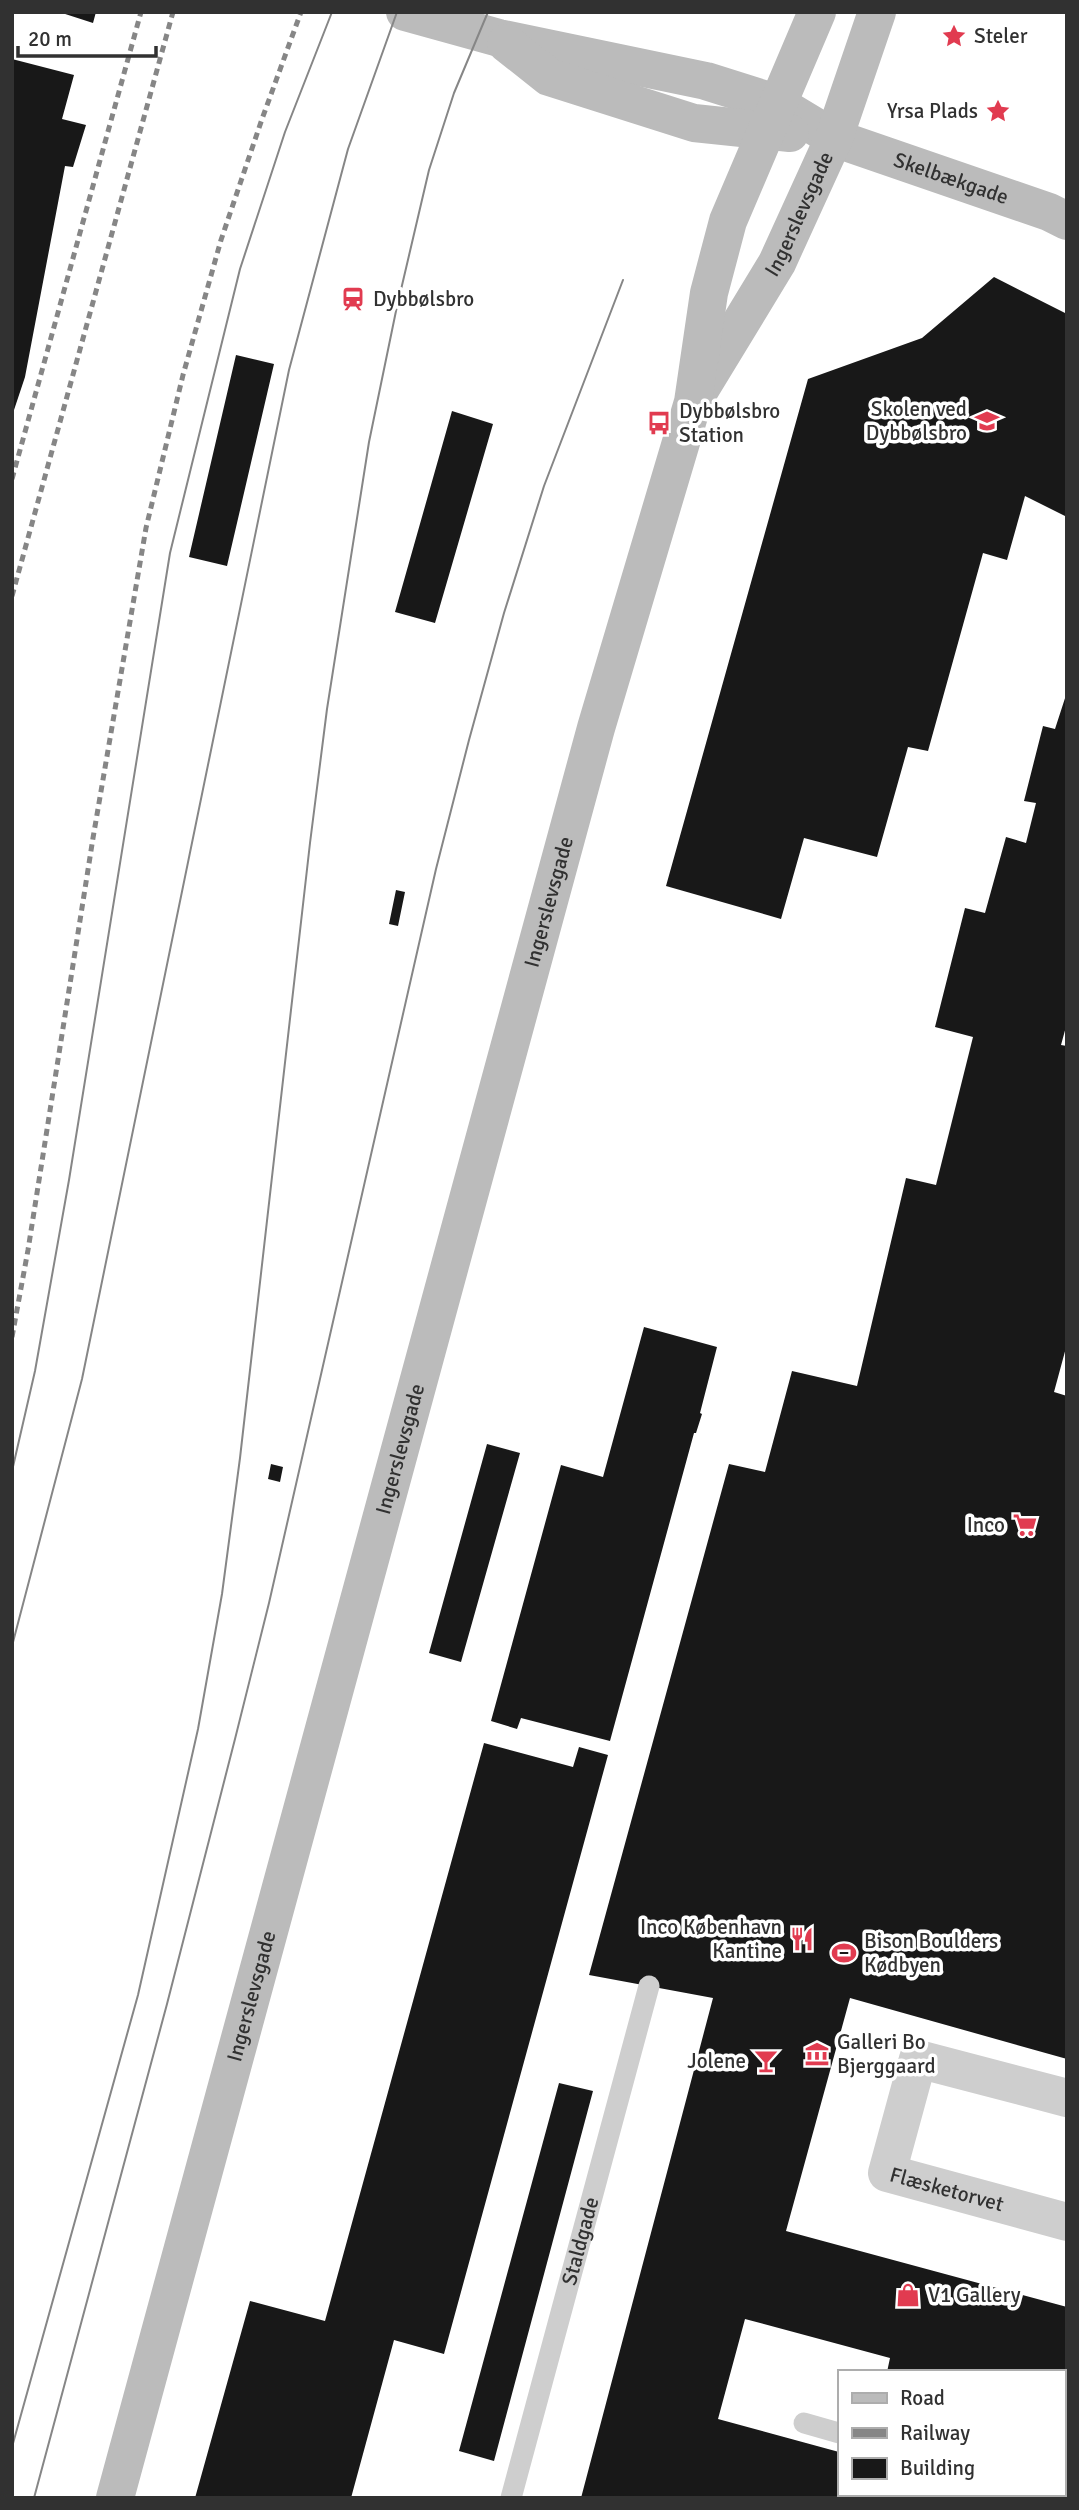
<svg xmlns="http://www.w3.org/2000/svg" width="1079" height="2510" font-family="Signika,sans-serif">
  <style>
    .building { fill: #181818 }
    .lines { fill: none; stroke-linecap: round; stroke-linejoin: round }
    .lane { stroke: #cecece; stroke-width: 21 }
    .street { stroke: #cecece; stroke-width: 38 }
    .secondary { stroke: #bbb; stroke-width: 38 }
    .tram { stroke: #868686; stroke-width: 2 }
    .rail { stroke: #868686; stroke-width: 5; stroke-dasharray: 7 5; stroke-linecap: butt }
    .labels { text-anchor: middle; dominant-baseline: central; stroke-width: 7; stroke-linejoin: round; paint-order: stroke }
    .poi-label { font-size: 21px; fill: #313131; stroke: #fff; text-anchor: start }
    .street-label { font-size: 21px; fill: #313131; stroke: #fff }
  </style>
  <rect width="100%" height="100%" fill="#fff"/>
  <path class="building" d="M 59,12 L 96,12 L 93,23 Z
    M 12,59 L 74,75 L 62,119 L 86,125 L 73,167 L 65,166 L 25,377 L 14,410 L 12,409 Z
    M 994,277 L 1067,314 L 1067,517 L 1025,496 L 1007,560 L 983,553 L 928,751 L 908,747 L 877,857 L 804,838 L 781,919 L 666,886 L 808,379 L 922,338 Z
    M 236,355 L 274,364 L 227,566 L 189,557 Z
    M 452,411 L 493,424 L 435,623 L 395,612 Z
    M 1067,692 L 1067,1023 L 1061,1045 L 1067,1046 L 1067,1344 L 1054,1392 L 1067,1396 L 1067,2059 L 850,1998 L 786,2231 L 1067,2307 L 1067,2472 L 1063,2471 L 1063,2372 L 887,2372 L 890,2358 L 745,2319 L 718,2419 L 839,2452 L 839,2494 L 970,2494 L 980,2498 L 581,2498 L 713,1998 L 589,1975 L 729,1464 L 765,1472 L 792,1371 L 857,1386 L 906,1178 L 936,1185 L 973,1037 L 935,1027 L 965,908 L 985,913 L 1006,837 L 1026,843 L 1036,803 L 1024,801 L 1043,726 L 1055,729 Z
    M 396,890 L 405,892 L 398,926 L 389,924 Z
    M 644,1327 L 717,1347 L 700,1413 L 702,1414 L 696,1433 L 694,1433 L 610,1741 L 521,1718 L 517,1729 L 491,1721 L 561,1465 L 603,1477 Z
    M 487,1444 L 520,1453 L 461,1662 L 429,1653 Z
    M 271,1464 L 283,1467 L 280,1482 L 268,1479 Z
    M 484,1743 L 573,1767 L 579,1747 L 608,1755 L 444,2354 L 394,2340 L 351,2498 L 195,2498 L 250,2301 L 325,2321 Z
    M 559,2083 L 593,2091 L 494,2461 L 459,2451 Z"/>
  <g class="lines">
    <g class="lane">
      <path d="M 804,2423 L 839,2433"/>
      <path d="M 1063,2492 L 1067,2493"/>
      <path id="s1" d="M 511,2498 L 649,1986"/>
    </g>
    <path class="street" id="s2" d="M 1067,2098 L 918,2059 L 887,2173 L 1067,2222"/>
    <g class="secondary">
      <path id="s3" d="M 405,12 L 499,38 L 706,81 L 776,103 L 834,138 L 1049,212 L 1067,221"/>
      <path d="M 506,43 L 549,77 L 694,123 L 790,133"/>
      <path id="s4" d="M 701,388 L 777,263 L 834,138 L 877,12"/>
      <path id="s5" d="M 115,2498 L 596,728 L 693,402 L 709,293 L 728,221 L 817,12"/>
    </g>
    <path class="tram" d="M 12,1471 L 35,1371 L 69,1180 L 170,553 L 240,269 L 285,132 L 332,12
      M 12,1646 L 82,1379 L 289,370 L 348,149 L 397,12
      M 12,2447 L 138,1995 L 198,1729 L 222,1594 L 240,1458 L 310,843 L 327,709 L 369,442 L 396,311 L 429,170 L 454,93 L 488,12
      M 34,2498 L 167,2004 L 235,1739 L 269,1603 L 436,869 L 469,740 L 504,613 L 544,486 L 623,280"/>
    <path class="rail" d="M 12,479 L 141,12
      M 12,596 L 173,12
      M 12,1337 L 28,1250 L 93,838 L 146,528 L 183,375 L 221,240 L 262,119 L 301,12"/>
  </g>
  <defs>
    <g id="sight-bare" transform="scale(1.89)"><path d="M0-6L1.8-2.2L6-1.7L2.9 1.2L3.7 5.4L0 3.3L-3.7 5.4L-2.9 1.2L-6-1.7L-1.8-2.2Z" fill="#e13b50" stroke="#fff" stroke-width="2.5" paint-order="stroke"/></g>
    <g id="station-bare" transform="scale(1.89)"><path d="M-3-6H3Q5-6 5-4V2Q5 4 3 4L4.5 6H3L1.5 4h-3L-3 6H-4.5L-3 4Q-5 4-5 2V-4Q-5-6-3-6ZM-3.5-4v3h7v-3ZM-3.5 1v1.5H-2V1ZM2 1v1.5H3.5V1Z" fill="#e13b50" stroke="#fff" stroke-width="2.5" paint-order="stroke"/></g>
    <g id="school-bare" transform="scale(1.89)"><path d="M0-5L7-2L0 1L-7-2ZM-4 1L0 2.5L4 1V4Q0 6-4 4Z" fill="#e13b50" stroke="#fff" stroke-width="2.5" paint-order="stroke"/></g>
    <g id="bus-bare" transform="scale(1.89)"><path d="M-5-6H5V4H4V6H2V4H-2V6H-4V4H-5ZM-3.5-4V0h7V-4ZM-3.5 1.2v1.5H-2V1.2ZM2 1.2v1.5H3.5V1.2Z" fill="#e13b50" stroke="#fff" stroke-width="2.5" paint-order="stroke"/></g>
    <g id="supermarket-bare" transform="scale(1.89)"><path d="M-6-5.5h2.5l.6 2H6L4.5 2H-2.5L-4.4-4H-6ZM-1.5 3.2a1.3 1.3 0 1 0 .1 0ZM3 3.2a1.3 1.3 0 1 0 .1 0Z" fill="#e13b50" stroke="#fff" stroke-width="2.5" paint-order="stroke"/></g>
    <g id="restaurant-bare" transform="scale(1.89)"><path d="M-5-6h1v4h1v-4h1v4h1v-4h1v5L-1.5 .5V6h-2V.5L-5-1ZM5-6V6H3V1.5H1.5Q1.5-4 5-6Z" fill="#e13b50" stroke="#fff" stroke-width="2.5" paint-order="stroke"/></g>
    <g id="stadium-bare" transform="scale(1.89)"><path d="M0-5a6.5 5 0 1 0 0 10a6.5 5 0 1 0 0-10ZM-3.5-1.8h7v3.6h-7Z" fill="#e13b50" stroke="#fff" stroke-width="2.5" paint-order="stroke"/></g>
    <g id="museum-bare" transform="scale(1.89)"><path d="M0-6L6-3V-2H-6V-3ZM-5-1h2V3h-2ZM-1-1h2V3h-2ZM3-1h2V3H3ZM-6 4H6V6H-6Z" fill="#e13b50" stroke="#fff" stroke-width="2.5" paint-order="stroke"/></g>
    <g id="bar-bare" transform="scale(1.89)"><path d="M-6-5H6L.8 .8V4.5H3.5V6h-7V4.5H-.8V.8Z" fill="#e13b50" stroke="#fff" stroke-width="2.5" paint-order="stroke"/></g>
    <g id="shop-bare" transform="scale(1.89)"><path d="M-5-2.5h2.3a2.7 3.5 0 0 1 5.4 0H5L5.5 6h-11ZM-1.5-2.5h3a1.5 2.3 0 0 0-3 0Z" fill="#e13b50" stroke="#fff" stroke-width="2.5" paint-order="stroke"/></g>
  </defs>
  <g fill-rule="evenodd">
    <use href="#sight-bare" x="954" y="36"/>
    <use href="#sight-bare" x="998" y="111"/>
    <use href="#station-bare" x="353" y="299"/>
    <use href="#school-bare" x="987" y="421"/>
    <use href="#bus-bare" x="659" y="423"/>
    <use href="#supermarket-bare" x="1025" y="1525"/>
    <use href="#restaurant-bare" x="802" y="1939"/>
    <use href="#stadium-bare" x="844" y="1953"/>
    <use href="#museum-bare" x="817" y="2054"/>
    <use href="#bar-bare" x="766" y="2061"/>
    <use href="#shop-bare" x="908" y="2295"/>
  </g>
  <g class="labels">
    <g class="poi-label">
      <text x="974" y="36">Steler</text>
      <text x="978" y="111" text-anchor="end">Yrsa Plads</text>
      <text x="373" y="299">Dybbølsbro</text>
      <text x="967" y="409" text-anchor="end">Skolen ved<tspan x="967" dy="24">Dybbølsbro</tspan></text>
      <text x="679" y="411">Dybbølsbro<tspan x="679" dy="24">Station</tspan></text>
      <text x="1005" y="1525" text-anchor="end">Inco</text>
      <text x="782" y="1927" text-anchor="end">Inco København<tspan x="782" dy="24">Kantine</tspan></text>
      <text x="864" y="1941">Bison Boulders<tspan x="864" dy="24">Kødbyen</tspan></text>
      <text x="837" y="2042">Galleri Bo<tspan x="837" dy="24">Bjerggaard</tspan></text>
      <text x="746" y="2061" text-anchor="end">Jolene</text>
      <text x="928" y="2295">V1 Gallery</text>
    </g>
    <g class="street-label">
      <text stroke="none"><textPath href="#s3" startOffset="574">Skelbækgade</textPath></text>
      <text stroke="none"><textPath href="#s4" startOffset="200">Ingerslevsgade</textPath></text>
      <text stroke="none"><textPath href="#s5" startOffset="1654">Ingerslevsgade</textPath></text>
      <text stroke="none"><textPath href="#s5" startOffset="1087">Ingerslevsgade</textPath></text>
      <text stroke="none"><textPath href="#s5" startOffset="520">Ingerslevsgade</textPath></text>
      <text stroke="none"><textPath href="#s2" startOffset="334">Flæsketorvet</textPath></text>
      <text stroke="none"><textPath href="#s1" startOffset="266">Staldgade</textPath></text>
    </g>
  </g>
  <rect width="1079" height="2510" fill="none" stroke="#313131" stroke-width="28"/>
  <rect x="838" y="2370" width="228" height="126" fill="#ffffff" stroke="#adadad" stroke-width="2"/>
  <rect x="852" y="2393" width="35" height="10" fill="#bbbbbb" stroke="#adadad" stroke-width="2"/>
  <text x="900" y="2405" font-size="21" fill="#313131">Road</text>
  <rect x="852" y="2428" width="35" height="10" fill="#868686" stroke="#adadad" stroke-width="2"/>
  <text x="900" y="2440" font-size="21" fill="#313131">Railway</text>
  <rect x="852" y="2458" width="35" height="21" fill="#181818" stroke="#adadad" stroke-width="2"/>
  <text x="900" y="2475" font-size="21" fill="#313131">Building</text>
  <path d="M18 46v10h138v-10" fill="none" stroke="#313131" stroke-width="3.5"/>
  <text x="28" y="46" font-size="21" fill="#313131" stroke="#ffffff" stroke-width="5" paint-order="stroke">20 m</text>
</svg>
